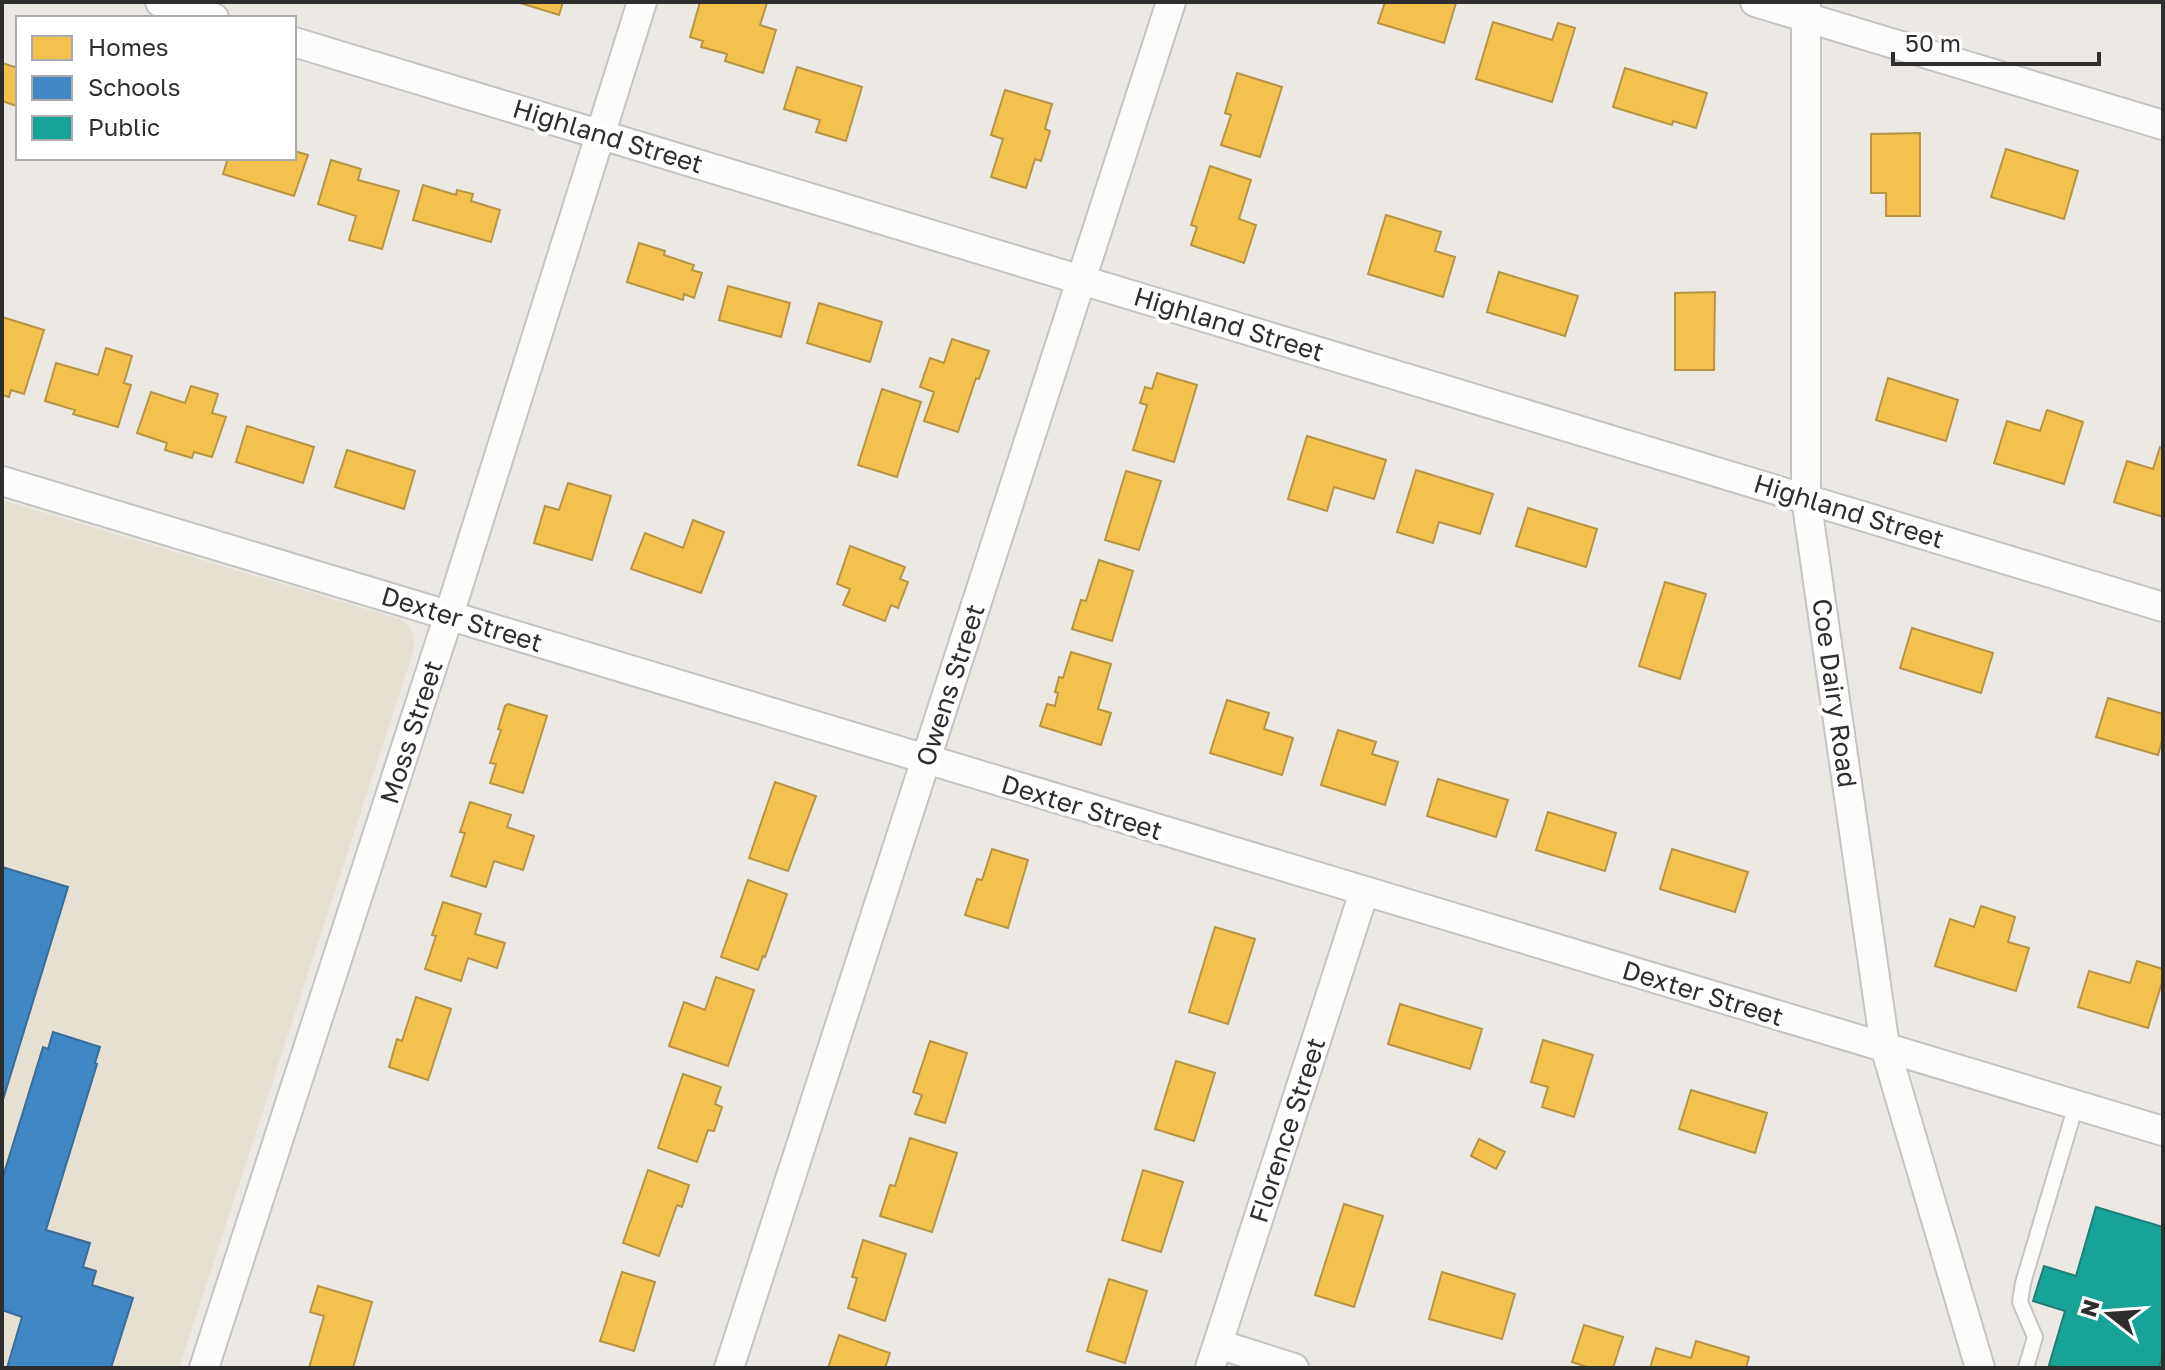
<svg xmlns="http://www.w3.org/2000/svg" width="2165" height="1370" font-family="'Golos Text',sans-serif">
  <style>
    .education { fill: #e6e0d3 }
    .homes { fill: #f2c14e; stroke: #b79544; stroke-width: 2 }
    .schools { fill: #3f88c5; stroke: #3a6d98; stroke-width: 2 }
    .public { fill: #17a398; stroke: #1e8078; stroke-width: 2 }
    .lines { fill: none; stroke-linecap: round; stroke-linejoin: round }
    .service-casing { stroke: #c5c4c5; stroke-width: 18 }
    .minor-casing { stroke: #c5c4c5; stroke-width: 32 }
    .service { stroke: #fcfcfb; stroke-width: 14 }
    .minor { stroke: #fcfcfb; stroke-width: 28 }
    .labels { text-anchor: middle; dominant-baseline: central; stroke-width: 8; stroke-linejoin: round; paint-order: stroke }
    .street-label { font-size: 26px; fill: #2e2e2e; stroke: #fff }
  </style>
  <rect width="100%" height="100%" fill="#ece8e4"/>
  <path class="education" d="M 2,500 L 399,619 L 408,625 L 414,636 L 414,649 L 179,1368 L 2,1368 Z"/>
  <path class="homes" d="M 517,2 L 563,2 L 559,15 Z
    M 700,2 L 767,3 L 760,25 L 776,30 L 763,73 L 725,61 L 727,54 L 701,47 L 703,41 L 690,37 Z
    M 1385,2 L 1456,3 L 1444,43 L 1378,23 Z
    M 1493,22 L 1552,40 L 1558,23 L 1575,28 L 1552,102 L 1476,79 Z
    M 2,63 L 18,68 L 17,106 L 2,101 Z
    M 797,67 L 862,87 L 846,141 L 816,132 L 820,120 L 784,109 Z
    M 1625,68 L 1707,93 L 1696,128 L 1673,121 L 1672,125 L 1613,107 Z
    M 1237,73 L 1282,87 L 1260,157 L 1221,145 L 1231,115 L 1225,113 Z
    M 1005,90 L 1052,104 L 1045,129 L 1050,131 L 1041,161 L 1035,159 L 1026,188 L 991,177 L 1003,139 L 991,135 Z
    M 1920,133 L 1920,216 L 1886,216 L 1886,193 L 1871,193 L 1871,134 Z
    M 2006,149 L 2078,171 L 2064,219 L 1991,197 Z
    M 294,151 L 308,155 L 294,196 L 223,174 L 228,158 L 294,158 Z
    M 331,160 L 361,169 L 358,180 L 399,191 L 382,249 L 349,240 L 356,216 L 318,204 Z
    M 1210,166 L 1251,180 L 1239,219 L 1256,225 L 1244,263 L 1191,245 L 1197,227 L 1191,225 Z
    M 423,185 L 456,195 L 457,190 L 473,194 L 471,201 L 500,210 L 491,242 L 413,220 Z
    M 1386,215 L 1441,232 L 1435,251 L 1455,257 L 1443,297 L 1368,274 Z
    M 639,243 L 665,251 L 664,255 L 694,265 L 692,270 L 702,273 L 694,298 L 684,294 L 683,300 L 627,282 Z
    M 1499,272 L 1578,296 L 1565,336 L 1487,312 Z
    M 728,286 L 790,303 L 781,337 L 719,320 Z
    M 1715,292 L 1714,370 L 1675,370 L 1675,293 Z
    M 819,303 L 882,322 L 870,362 L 807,343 Z
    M 2,317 L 44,330 L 24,394 L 11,390 L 9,397 L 2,395 Z
    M 952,339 L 989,351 L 979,379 L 976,378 L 958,432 L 924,421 L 934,392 L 920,387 L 930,358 L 944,363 Z
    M 106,348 L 132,356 L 124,383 L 131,385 L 118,427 L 73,414 L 75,410 L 45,401 L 56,363 L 98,375 Z
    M 1157,373 L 1197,385 L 1174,462 L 1133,450 L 1147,405 L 1140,403 L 1145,387 L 1152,389 Z
    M 1888,378 L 1958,400 L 1946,441 L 1876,420 Z
    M 191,386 L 218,394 L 212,413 L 226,417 L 212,457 L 194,452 L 192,458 L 165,450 L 167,443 L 137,433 L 151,392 L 185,403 Z
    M 882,389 L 921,402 L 897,477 L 858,465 Z
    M 2047,410 L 2083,422 L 2064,484 L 1994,463 L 2007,421 L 2040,431 Z
    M 247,426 L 314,447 L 303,483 L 236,462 Z
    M 1307,436 L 1386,460 L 1374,499 L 1334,487 L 1327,511 L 1288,499 Z
    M 2160,447 L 2163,449 L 2163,517 L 2114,502 L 2127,461 L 2153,469 Z
    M 347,450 L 415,471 L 404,509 L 335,487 Z
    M 1416,470 L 1493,494 L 1480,534 L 1439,522 L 1433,543 L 1397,532 Z
    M 1126,471 L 1161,481 L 1139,550 L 1105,540 Z
    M 568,483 L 611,496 L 592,560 L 534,543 L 545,506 L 559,510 Z
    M 1528,508 L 1597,529 L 1586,567 L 1516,546 Z
    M 693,520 L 724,532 L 701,593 L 631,569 L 645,533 L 683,548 Z
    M 850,546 L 905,567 L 900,579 L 908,582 L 898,608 L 891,605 L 885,621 L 843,605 L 850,589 L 837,584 Z
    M 1099,560 L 1133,571 L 1112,641 L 1072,629 L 1081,600 L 1086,601 Z
    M 1665,582 L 1706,594 L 1680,679 L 1639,666 Z
    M 1912,628 L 1993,653 L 1981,693 L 1900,668 Z
    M 1071,652 L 1111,664 L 1098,709 L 1111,713 L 1101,745 L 1040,726 L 1047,704 L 1055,706 L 1058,693 L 1055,692 L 1059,677 L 1063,678 Z
    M 2108,698 L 2163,714 L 2163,737 L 2158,755 L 2096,737 Z
    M 1227,700 L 1269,713 L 1264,729 L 1293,738 L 1282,775 L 1210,753 Z
    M 508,704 L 547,716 L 523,793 L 490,783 L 496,764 L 490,763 L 501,730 L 498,729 L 505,706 Z
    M 1338,730 L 1376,742 L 1372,754 L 1398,762 L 1385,805 L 1321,785 Z
    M 1438,779 L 1508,800 L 1496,837 L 1427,816 Z
    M 775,782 L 816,796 L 788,871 L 749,858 Z
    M 470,802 L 511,815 L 507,827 L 534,836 L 523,870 L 494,861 L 486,887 L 451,876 L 465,833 L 460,832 Z
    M 1548,812 L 1616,833 L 1605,871 L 1536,850 Z
    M 992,849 L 1028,860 L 1008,928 L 965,915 L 977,879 L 982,880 Z
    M 1672,849 L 1748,872 L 1735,912 L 1660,889 Z
    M 748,880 L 787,894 L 765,957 L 763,956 L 758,970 L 721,957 Z
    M 443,902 L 481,914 L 475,934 L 505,943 L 497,968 L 468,958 L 461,981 L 425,969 L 436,936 L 432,935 Z
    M 1981,906 L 2015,917 L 2008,942 L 2029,948 L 2016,991 L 1935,966 L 1950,919 L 1974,927 Z
    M 1215,927 L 1255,939 L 1228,1024 L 1189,1012 Z
    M 2137,961 L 2163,969 L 2163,979 L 2148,1028 L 2078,1007 L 2089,971 L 2130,983 Z
    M 716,977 L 754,990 L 728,1066 L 669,1046 L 684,1002 L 705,1010 Z
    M 416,997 L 451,1009 L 428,1080 L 389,1067 L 397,1039 L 402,1041 Z
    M 1400,1004 L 1482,1029 L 1470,1069 L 1388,1044 Z
    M 1543,1040 L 1593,1055 L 1574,1117 L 1542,1107 L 1548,1087 L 1531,1082 Z
    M 930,1041 L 967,1053 L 945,1123 L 915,1114 L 922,1095 L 913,1092 Z
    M 1176,1061 L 1215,1073 L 1194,1141 L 1155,1129 Z
    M 683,1074 L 721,1087 L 715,1104 L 722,1107 L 714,1131 L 708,1130 L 697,1162 L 658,1148 Z
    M 1691,1090 L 1767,1113 L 1755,1153 L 1679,1129 Z
    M 910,1138 L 957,1153 L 932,1232 L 880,1216 L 890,1185 L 895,1186 Z
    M 1479,1139 L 1505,1152 L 1496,1169 L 1471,1156 Z
    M 648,1170 L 689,1185 L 682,1207 L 677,1205 L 659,1256 L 623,1243 Z
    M 1143,1170 L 1183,1182 L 1161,1252 L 1122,1240 Z
    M 1344,1204 L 1383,1216 L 1354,1307 L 1315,1295 Z
    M 863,1240 L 906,1254 L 885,1321 L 848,1308 L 857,1278 L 852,1277 Z
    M 622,1272 L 655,1282 L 634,1351 L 600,1341 Z
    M 1442,1272 L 1515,1294 L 1502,1339 L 1429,1319 Z
    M 1109,1279 L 1147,1291 L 1125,1363 L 1087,1351 Z
    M 318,1286 L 372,1302 L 353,1368 L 309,1368 L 324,1316 L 310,1312 Z
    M 1584,1325 L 1623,1337 L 1613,1368 L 1590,1368 L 1572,1362 Z
    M 839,1335 L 890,1353 L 885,1368 L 828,1368 Z
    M 1696,1341 L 1749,1357 L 1746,1368 L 1650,1368 L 1656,1348 L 1691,1358 Z"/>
  <path class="schools" d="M 2,867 L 68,887 L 2,1103 Z
    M 53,1032 L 100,1047 L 95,1063 L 97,1064 L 46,1230 L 90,1243 L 83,1267 L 96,1271 L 92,1285 L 133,1298 L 111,1368 L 7,1368 L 22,1317 L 2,1310 L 2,1180 L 43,1047 L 48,1049 Z"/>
  <path class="public" d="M 2096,1207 L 2163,1227 L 2163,1353 L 2159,1368 L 2060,1368 L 2049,1365 L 2065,1311 L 2033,1301 L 2044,1266 L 2076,1276 Z"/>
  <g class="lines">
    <g class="service-casing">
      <path id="service" d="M 2026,1368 L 2035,1337 L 2020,1302 L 2023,1283 L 2076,1105"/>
    </g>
    <g class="minor-casing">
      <path id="minor" d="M 160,2 L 214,18
        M 1755,2 L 2163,125
        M 1806,2 L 1806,498 L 1885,1047 L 1980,1368
        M 294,42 L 2163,607
        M 2,481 L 2163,1131
        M 1218,1344 L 1294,1368
        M 204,1368 L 449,615 L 642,2
        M 729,1368 L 1171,2
        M 1210,1368 L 1364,892"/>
    </g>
    <use href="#service" class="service"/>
    <use href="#minor" class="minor"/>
  </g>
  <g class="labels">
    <g class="street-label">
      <text transform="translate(608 136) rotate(17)">Highland Street</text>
      <text transform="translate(1229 324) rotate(17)">Highland Street</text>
      <text transform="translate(1849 511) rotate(17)">Highland Street</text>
      <text transform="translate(462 619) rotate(17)">Dexter Street</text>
      <text transform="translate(950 685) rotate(-72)">Owens Street</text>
      <text transform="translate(1835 693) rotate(82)">Coe Dairy Road</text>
      <text transform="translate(411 732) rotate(-72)">Moss Street</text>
      <text transform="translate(1082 807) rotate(17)">Dexter Street</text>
      <text transform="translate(1703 993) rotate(17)">Dexter Street</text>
      <text transform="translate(1287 1130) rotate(-72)">Florence Street</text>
    </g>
  </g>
  <rect width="2165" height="1370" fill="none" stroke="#2e2e2e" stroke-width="8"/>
  <rect x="16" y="16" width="280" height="144" fill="#ffffff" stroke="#ababab" stroke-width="2"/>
  <rect x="32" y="36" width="40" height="24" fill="#f2c14e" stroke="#ababab" stroke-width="2"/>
  <text x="88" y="56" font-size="24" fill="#2e2e2e">Homes</text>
  <rect x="32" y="76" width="40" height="24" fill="#3f88c5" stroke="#ababab" stroke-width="2"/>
  <text x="88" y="96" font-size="24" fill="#2e2e2e">Schools</text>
  <rect x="32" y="116" width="40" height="24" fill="#17a398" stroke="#ababab" stroke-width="2"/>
  <text x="88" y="136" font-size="24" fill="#2e2e2e">Public</text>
  <g transform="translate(2109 1314) rotate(287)" stroke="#ffffff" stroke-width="6" paint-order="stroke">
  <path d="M0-6L14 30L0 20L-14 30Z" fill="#2e2e2e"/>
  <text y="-12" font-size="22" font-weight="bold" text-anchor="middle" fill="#2e2e2e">N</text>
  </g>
  <path d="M1893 52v12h206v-12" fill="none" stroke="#2e2e2e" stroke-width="4"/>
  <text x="1905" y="52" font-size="24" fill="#2e2e2e" stroke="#ffffff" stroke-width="6" paint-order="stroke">50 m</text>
</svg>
